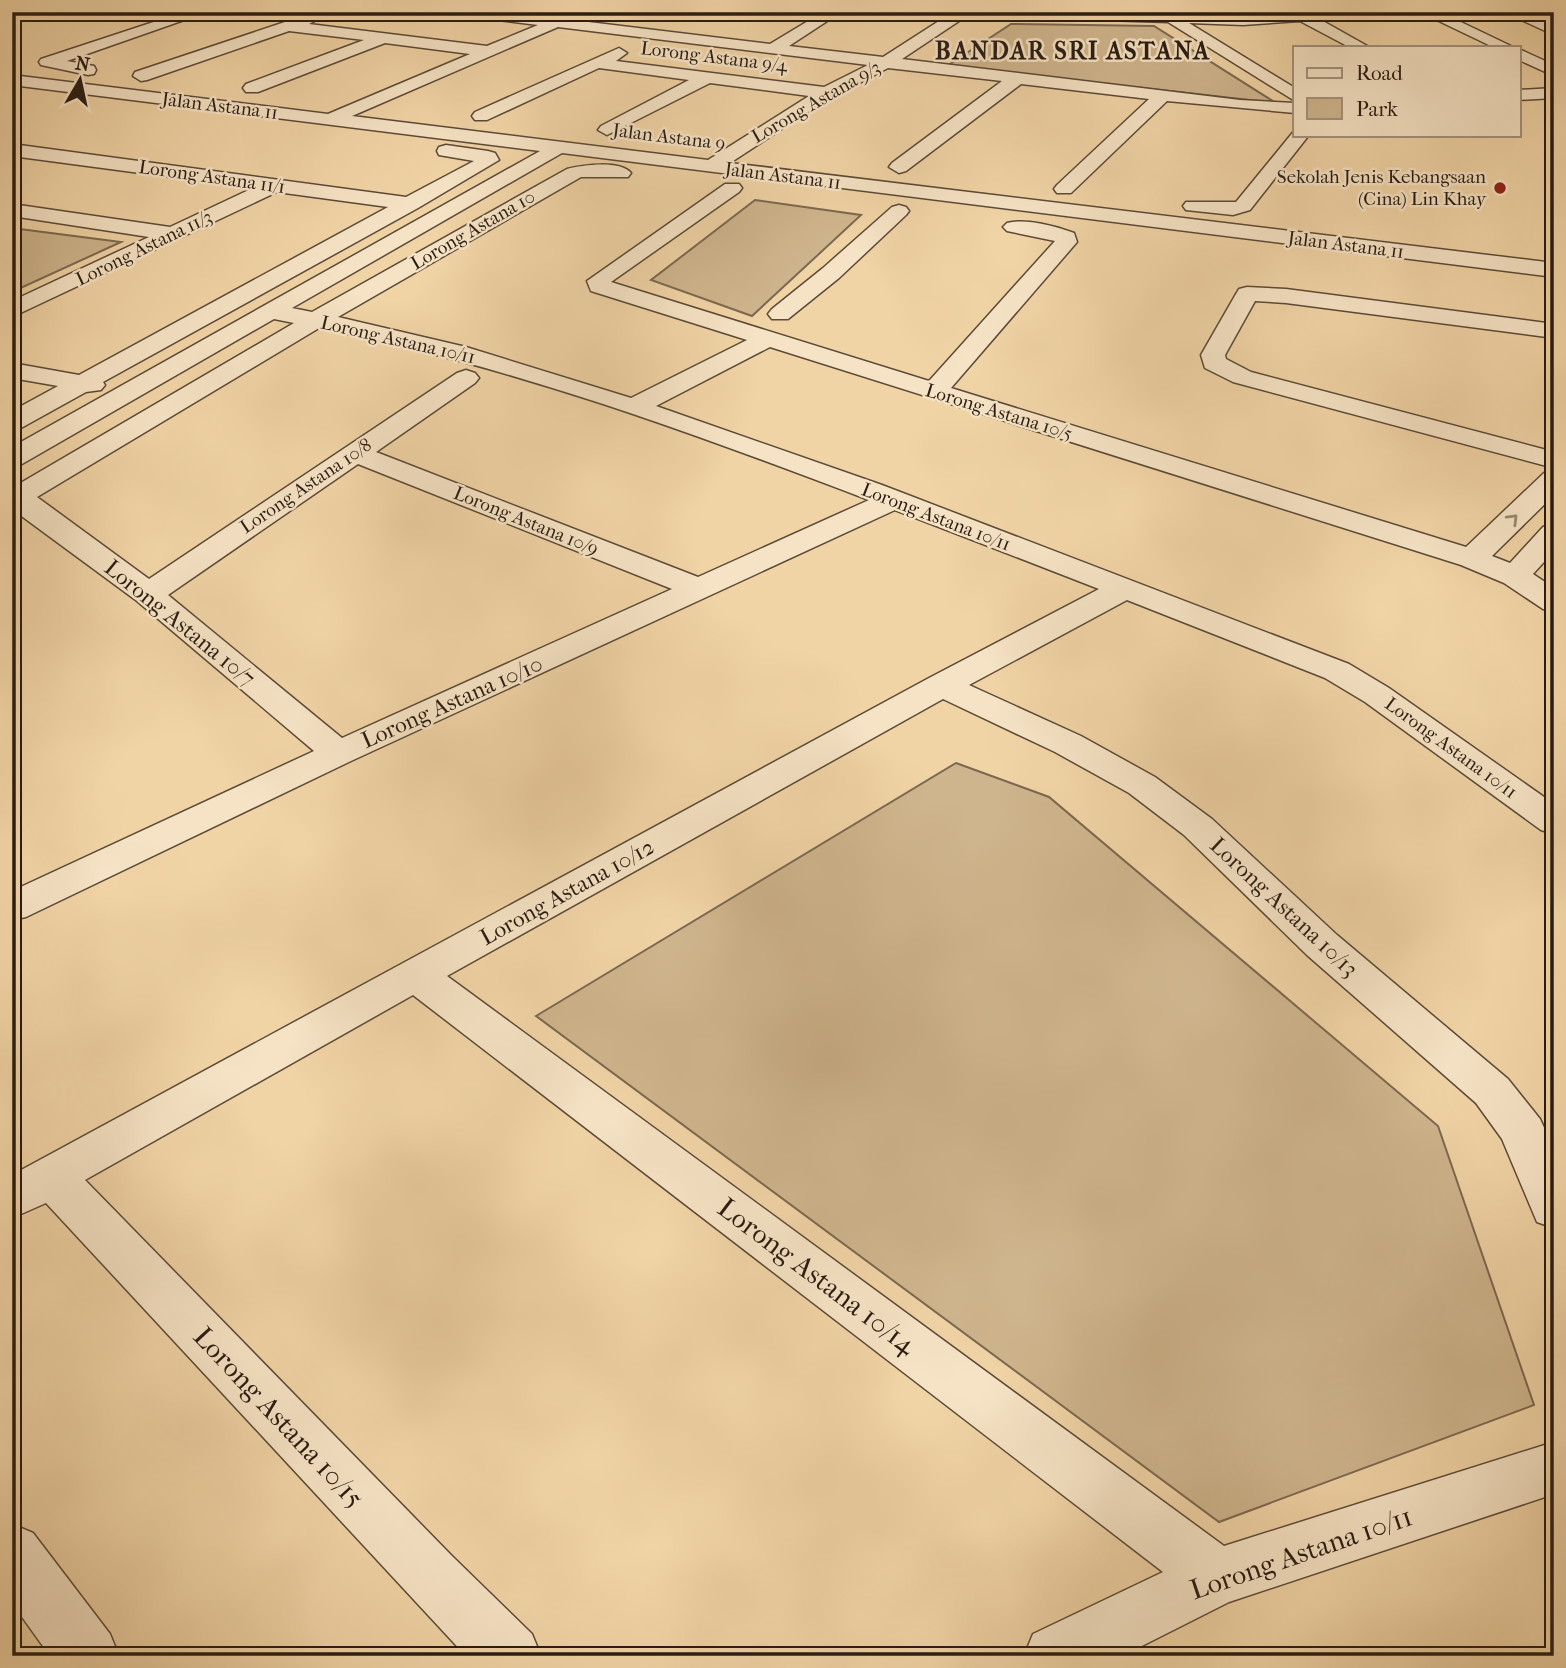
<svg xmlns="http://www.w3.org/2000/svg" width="1566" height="1668" font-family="'IM FELL French Canon',serif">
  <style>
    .green { fill: #cfb58d; stroke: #7c6850; stroke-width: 2 }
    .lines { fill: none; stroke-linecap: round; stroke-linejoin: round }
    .minor-casing { stroke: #5b4a37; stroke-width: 3 }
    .minor { fill: #f6e3c5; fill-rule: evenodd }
    .oneway { stroke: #9a8974 }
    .poi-dot { fill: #8f2418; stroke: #f6e3c5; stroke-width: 2.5 }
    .labels { text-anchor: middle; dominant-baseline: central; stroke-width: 5; stroke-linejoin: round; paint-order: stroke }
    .far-street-label { font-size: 19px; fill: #291c12; stroke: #f6e3c5 }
    .far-poi-label { font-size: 19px; fill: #291c12; stroke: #f6e3c5; text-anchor: end }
    .street-label { font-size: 23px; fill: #291c12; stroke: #f6e3c5 }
    .far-district-label { font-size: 24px; font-weight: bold; letter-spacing: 2px; fill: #291c12; stroke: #f6e3c5 }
    .near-street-label { font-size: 28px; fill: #291c12; stroke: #f6e3c5 }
  </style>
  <rect width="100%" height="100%" fill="#f1d4a6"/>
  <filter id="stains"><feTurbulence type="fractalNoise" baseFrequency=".00286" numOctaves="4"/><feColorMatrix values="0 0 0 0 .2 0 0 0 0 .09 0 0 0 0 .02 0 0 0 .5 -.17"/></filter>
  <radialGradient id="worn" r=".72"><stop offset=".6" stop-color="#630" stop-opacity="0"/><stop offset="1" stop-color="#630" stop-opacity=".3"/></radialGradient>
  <path class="green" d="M 1011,24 L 1154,26 L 1276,103 L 947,66 Z
    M 755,200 L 861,215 L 752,316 L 651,280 Z
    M 12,228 L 121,242 L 12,292 Z
    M 956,763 L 1049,797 L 1438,1126 L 1534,1405 L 1219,1522 L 536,1016 Z"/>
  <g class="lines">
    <g class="minor-casing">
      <path id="minor" d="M 21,12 L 46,12 L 44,15 L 12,23 L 12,14 Z
        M 184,12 L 207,12 L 67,61 L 94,66 L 96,70 L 94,74 L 88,75 L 41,65 L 39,62 L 41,59 Z
        M 460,12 L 506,12 L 770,44 L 823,12 L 841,12 L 789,46 L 883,57 L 953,12 L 1243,15 L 1398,12 L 1391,16 L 1321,20 L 1369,47 L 1349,47 L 1300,21 L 1243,25 L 1189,23 L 1295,88 L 1295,101 L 1168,22 L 977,16 L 971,13 L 902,59 L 1240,100 L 1295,103 L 1295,113 L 1167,101 L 1071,193 L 1057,193 L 1054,189 L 1057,185 L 1149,99 L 1021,84 L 906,171 L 899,173 L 889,167 L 892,163 L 1002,81 L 888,68 L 823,102 L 730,163 L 1554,263 L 1554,277 L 562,153 L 292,308 L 312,312 L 567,169 C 583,165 620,160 631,173 L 628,177 L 581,177 L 338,317 L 466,347 L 631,398 L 747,340 L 591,291 L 587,281 L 725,184 L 739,184 L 742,188 L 739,192 L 611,282 L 929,381 L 1055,241 L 1007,231 L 1003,227 L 1007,223 C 1025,218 1056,226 1074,233 L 1077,242 L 951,388 L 1466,547 L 1544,473 L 1554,471 L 1554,495 L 1492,556 L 1510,563 L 1543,527 L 1554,524 L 1554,551 L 1533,574 L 1554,588 L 1554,611 L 1543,609 L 1504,583 L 1461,565 L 770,347 L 656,406 L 882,485 L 1349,664 L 1389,688 L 1554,804 L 1554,834 L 1541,830 L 1365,702 L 1325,678 L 1127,600 L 969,685 L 1081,736 L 1155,777 L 1212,819 L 1337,935 L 1508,1079 L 1540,1119 L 1554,1149 L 1554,1228 L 1537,1222 L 1502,1139 L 1476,1103 L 1307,955 L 1184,835 L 1129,793 L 1055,752 L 943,699 L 447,976 L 1224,1546 L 1554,1442 L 1554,1494 L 1229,1602 L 1122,1656 L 1024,1656 L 1033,1634 L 1163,1572 L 413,995 L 85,1180 L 451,1555 L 532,1634 L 541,1656 L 466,1656 L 46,1203 L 12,1218 L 12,1175 L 929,678 L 1099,589 L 895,510 L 351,761 L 26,917 L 12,920 L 12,891 L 314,751 L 137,601 L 12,509 L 12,488 L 294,323 L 274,319 L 22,464 L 12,466 L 12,447 L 540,151 L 12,85 L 12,75 L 328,114 L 470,54 L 385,43 L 258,92 L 246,92 L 243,88 L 246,84 L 364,40 L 289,31 L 147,80 L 141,81 L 133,76 L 135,72 L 312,13 L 320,18 L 309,24 L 487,46 L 538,25 L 467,16 ZM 558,27 L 868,65 L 824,87 L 616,61 L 627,53 L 619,48 L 475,112 L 472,116 L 475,120 L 487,120 L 599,68 L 689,80 L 601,126 L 598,130 L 607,135 L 710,83 L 809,96 L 708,160 L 352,116 ZM 319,328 C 508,365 690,432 869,500 L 698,577 L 376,452 L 475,383 L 479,378 L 475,373 L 466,370 L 457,373 L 149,579 L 37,497 ZM 358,464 L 672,589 L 342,738 L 168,595 Z
        M 1420,12 L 1440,12 L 1513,47 L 1493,47 Z
        M 1504,12 L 1524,12 L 1554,24 L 1554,35 Z
        M 1519,49 L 1554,65 L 1554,76 L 1519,60 Z
        M 1554,88 L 1554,98 L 1519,100 L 1519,90 Z
        M 1294,131 L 1295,135 L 1309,135 L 1250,210 L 1233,215 L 1186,210 L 1183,206 L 1186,202 L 1236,202 Z
        M 12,144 L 406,197 L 474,161 L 439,155 L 437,151 L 439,147 L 446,145 L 488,151 L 495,153 L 499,160 L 418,208 L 103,382 L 105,385 L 101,390 L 86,392 L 21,428 L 12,430 L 12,411 L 58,386 L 12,378 L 12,363 L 79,375 L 388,207 L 277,192 L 12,317 L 12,301 L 149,237 L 12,216 L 12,204 L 170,227 L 253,188 L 12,156 Z
        M 899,205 L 906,207 L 909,211 L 906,215 L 839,278 L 788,319 L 772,319 L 768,314 L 772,309 L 823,268 L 892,207 Z
        M 1247,287 L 1286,289 L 1554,324 L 1554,338 L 1286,303 L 1255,301 L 1225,355 L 1226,359 L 1251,372 L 1554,452 L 1554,468 L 1233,382 L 1205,368 L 1201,355 L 1236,294 L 1239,289 Z
        M 12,1524 L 33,1533 L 110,1634 L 119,1656 L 50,1656 L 12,1603 Z"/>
    </g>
    <use href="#minor" class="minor"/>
  </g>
  <defs><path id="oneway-chevron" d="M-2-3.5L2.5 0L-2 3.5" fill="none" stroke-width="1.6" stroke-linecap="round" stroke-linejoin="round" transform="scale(1.75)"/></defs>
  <use class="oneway" href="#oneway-chevron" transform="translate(1513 519) rotate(-45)"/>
  <circle class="poi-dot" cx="1500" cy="188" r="7"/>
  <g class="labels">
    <g class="far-street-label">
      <text transform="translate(714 57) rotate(7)">Lorong Astana 9/4</text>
      <text transform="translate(816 102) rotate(-30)">Lorong Astana 9/3</text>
      <text transform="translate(220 106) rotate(7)">Jalan Astana 11</text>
      <text transform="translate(669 137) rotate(7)">Jalan Astana 9</text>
      <text transform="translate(783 176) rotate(7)">Jalan Astana 11</text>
      <text transform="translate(212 177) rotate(8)">Lorong Astana 11/1</text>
      <text transform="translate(473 230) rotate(-30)">Lorong Astana 10</text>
      <text transform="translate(1346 245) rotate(7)">Jalan Astana 11</text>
      <text transform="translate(144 248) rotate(-26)">Lorong Astana 11/3</text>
      <text transform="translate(398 340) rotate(13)">Lorong Astana 10/11</text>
      <text transform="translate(999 412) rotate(17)">Lorong Astana 10/5</text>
      <text transform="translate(306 486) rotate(-34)">Lorong Astana 10/8</text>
      <text transform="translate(936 517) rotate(21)">Lorong Astana 10/11</text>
      <text transform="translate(526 521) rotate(22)">Lorong Astana 10/9</text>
      <text transform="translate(1451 748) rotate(36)">Lorong Astana 10/11</text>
    </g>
    <g class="far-poi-label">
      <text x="1486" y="177">Sekolah Jenis Kebangsaan<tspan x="1486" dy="22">(Cina) Lin Khay</tspan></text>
    </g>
    <g class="street-label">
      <text transform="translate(180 623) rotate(39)">Lorong Astana 10/7</text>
      <text transform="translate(452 702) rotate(-24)">Lorong Astana 10/10</text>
      <text transform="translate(567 892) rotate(-29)">Lorong Astana 10/12</text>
      <text transform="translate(1284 907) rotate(43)">Lorong Astana 10/13</text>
    </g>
    <g class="far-district-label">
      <text x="1073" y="51">BANDAR SRI ASTANA</text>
    </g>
    <g class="near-street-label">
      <text transform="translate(817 1276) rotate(37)">Lorong Astana 10/14</text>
      <text transform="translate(279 1417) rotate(47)">Lorong Astana 10/15</text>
      <text transform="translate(1301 1553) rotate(-19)">Lorong Astana 10/11</text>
    </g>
  </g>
  <rect width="1566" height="1668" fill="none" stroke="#f1d4a6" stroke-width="42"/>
  <rect x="14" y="14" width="1538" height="1640" fill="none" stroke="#291c12" stroke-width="3.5"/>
  <rect x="21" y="21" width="1524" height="1626" fill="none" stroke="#291c12" stroke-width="2"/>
  <rect x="1293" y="46" width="228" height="91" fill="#f6e3c5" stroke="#a4937d" stroke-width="2"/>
  <rect x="1307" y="68" width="35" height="10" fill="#f6e3c5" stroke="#a4937d" stroke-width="2"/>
  <text x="1356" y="80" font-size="21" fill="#291c12">Road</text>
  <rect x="1307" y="98" width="35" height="21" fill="#cfb58d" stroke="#a4937d" stroke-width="2"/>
  <text x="1356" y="116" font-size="21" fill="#291c12">Park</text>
  <g transform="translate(80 80) rotate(9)" stroke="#f6e3c5" stroke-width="5" paint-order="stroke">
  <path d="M0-5L12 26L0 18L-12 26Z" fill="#291c12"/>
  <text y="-10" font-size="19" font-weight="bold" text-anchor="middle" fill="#291c12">N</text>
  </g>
  <rect width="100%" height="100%" filter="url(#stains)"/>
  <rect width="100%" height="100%" fill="url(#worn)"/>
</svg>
